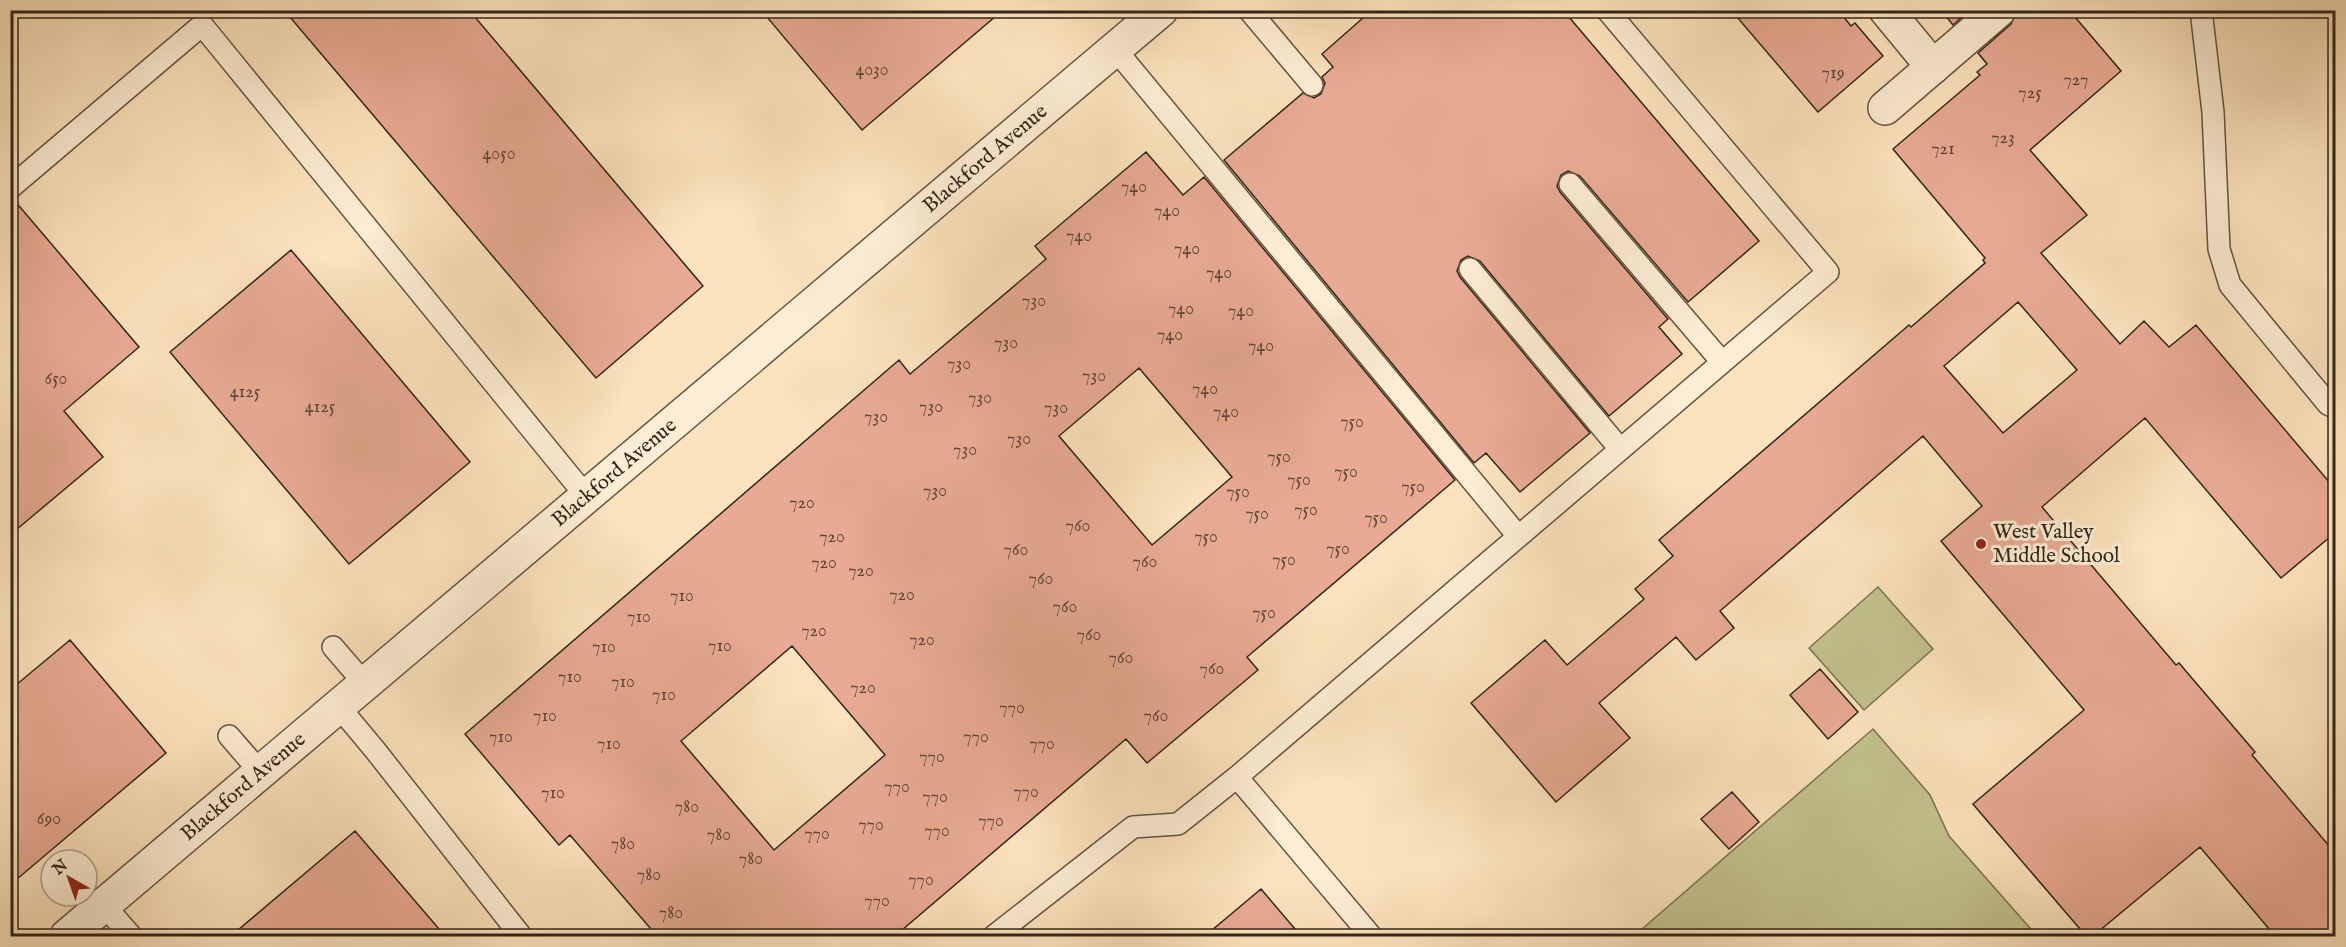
<svg xmlns="http://www.w3.org/2000/svg" width="2346" height="947" font-family="'IM FELL English',serif">
  <style>
    .green { fill: #c3c28e; stroke: #7a7454; stroke-width: 1.5 }
    .building { fill: #e8aa93; stroke: #32251b; stroke-width: 1.5; fill-rule: evenodd }
    .lines { fill: none; stroke-linecap: round; stroke-linejoin: round }
    .lane-casing { stroke: #645444; stroke-width: 24 }
    .street-casing { stroke: #645444; stroke-width: 36 }
    .lane { stroke: #fdedd4; stroke-width: 21 }
    .street { stroke: #fdedd4; stroke-width: 33 }
    .poi-dot { fill: #8f2418; stroke: #fdedd4; stroke-width: 2 }
    .labels { text-anchor: middle; dominant-baseline: central; stroke-width: 6; stroke-linejoin: round; paint-order: stroke }
    .number-label { font-size: 18px; fill: #604639 }
    .street-label { font-size: 21px; fill: #32251b; stroke: #fdedd4 }
    .poi-label { font-size: 21px; fill: #32251b; stroke: #fdedd4; text-anchor: start }
  </style>
  <rect width="100%" height="100%" fill="#fce3bd"/>
  <filter id="stains"><feTurbulence type="fractalNoise" baseFrequency=".00333" numOctaves="4"/><feColorMatrix values="0 0 0 0 .2 0 0 0 0 .09 0 0 0 0 .02 0 0 0 .5 -.17"/></filter>
  <radialGradient id="worn" r=".72"><stop offset=".6" stop-color="#630" stop-opacity="0"/><stop offset="1" stop-color="#630" stop-opacity=".3"/></radialGradient>
  <path class="green" d="M 1878,587 L 1933,649 L 1864,710 L 1809,648 Z
    M 1873,729 L 1930,795 L 1949,836 L 2037,936 L 1634,936 Z"/>
  <path class="building" d="M 284,10 L 469,10 L 703,286 L 596,378 Z
    M 761,10 L 1003,10 L 862,130 Z
    M 1372,10 L 1563,10 L 1759,241 L 1688,302 L 1580,176 L 1568,171 L 1561,175 L 1557,186 L 1560,192 L 1668,319 L 1659,327 L 1682,354 L 1609,416 L 1480,261 L 1468,256 L 1461,260 L 1457,271 L 1460,277 L 1590,433 L 1520,492 L 1486,453 L 1474,463 L 1224,160 L 1303,93 L 1314,98 L 1321,94 L 1325,83 L 1322,77 L 1333,67 L 1322,54 Z
    M 1731,10 L 1838,10 L 1851,26 L 1855,23 L 1883,56 L 1818,112 Z
    M 1941,10 L 1970,10 L 1953,25 Z
    M 2017,10 L 2069,10 L 2121,71 L 2030,150 L 2087,215 L 2041,253 L 2120,344 L 2144,321 L 2169,347 L 2196,325 L 2336,490 L 2336,532 L 2281,578 L 2145,418 L 2042,507 L 2176,665 L 2179,663 L 2255,752 L 2252,755 L 2336,854 L 2336,936 L 2275,936 L 2200,847 L 2093,936 L 2086,936 L 1978,810 L 1973,804 L 2084,710 L 1941,541 L 1982,506 L 1923,436 L 1720,611 L 1734,628 L 1696,660 L 1676,637 L 1599,703 L 1630,738 L 1556,802 L 1471,703 L 1545,640 L 1567,665 L 1644,599 L 1635,589 L 1673,556 L 1659,540 L 1909,325 L 1911,327 L 1985,263 L 1983,260 L 1985,258 L 1893,149 L 1980,75 L 1977,72 L 1987,64 L 1978,53 L 2011,24 ZM 2018,302 L 2077,370 L 2003,433 L 1944,366 Z
    M 1146,152 L 1183,195 L 1204,177 L 1455,480 L 1247,657 L 1258,670 L 1147,763 L 1126,739 L 895,936 L 657,936 L 570,835 L 559,845 L 465,734 L 899,360 L 910,374 L 1046,259 L 1035,246 ZM 1139,368 L 1232,477 L 1152,545 L 1059,436 ZM 792,646 L 885,755 L 774,850 L 681,741 Z
    M 10,200 L 14,200 L 139,347 L 64,411 L 103,457 L 10,535 Z
    M 291,250 L 470,462 L 349,564 L 170,352 Z
    M 70,640 L 166,753 L 10,885 L 10,690 Z
    M 1820,669 L 1858,712 L 1828,739 L 1790,695 Z
    M 1732,792 L 1759,822 L 1729,849 L 1701,819 Z
    M 355,831 L 445,936 L 231,936 Z
    M 1261,889 L 1301,936 L 1205,936 Z"/>
  <g class="lines">
    <g class="lane-casing">
      <path id="lane" d="M 1249,10 L 1312,85
        M 2201,10 L 2213,112 L 2219,249 L 2230,285 L 2328,404 L 2336,408
        M 1115,49 L 1518,536
        M 1570,184 L 1722,362
        M 10,188 L 202,25 L 586,496
        M 1470,269 L 1620,449
        M 333,647 L 365,684
        M 339,707 L 375,750 L 521,936
        M 229,736 L 261,773
        M 104,905 L 131,936
        M 994,936 L 1133,827 L 1178,824 L 1237,777
        M 1371,936 L 1237,777 L 1828,272 L 1607,10"/>
    </g>
    <g class="street-casing">
      <g id="street">
        <path d="M 1886,10 L 1933,67"/>
        <path d="M 1885,108 L 1999,10"/>
        <path id="s1" d="M 67,936 L 1161,10"/>
      </g>
    </g>
    <use href="#lane" class="lane"/>
    <use href="#street" class="street"/>
  </g>
  <circle class="poi-dot" cx="1981" cy="544" r="6"/>
  <g class="labels">
    <g class="number-label">
      <text x="872" y="70">4030</text>
      <text x="1833" y="73">719</text>
      <text x="2076" y="80">727</text>
      <text x="2030" y="93">725</text>
      <text x="2003" y="138">723</text>
      <text x="1943" y="149">721</text>
      <text x="499" y="154">4050</text>
      <text x="1134" y="187">740</text>
      <text x="1167" y="211">740</text>
      <text x="1079" y="236">740</text>
      <text x="1187" y="249">740</text>
      <text x="1219" y="273">740</text>
      <text x="1034" y="301">730</text>
      <text x="1181" y="309">740</text>
      <text x="1241" y="311">740</text>
      <text x="1170" y="335">740</text>
      <text x="1006" y="343">730</text>
      <text x="1261" y="346">740</text>
      <text x="959" y="364">730</text>
      <text x="1094" y="376">730</text>
      <text x="56" y="379">650</text>
      <text x="1205" y="389">740</text>
      <text x="245" y="392">4125</text>
      <text x="980" y="398">730</text>
      <text x="320" y="407">4125</text>
      <text x="931" y="407">730</text>
      <text x="1056" y="408">730</text>
      <text x="1226" y="412">740</text>
      <text x="876" y="417">730</text>
      <text x="1352" y="422">750</text>
      <text x="1019" y="439">730</text>
      <text x="965" y="450">730</text>
      <text x="1279" y="457">750</text>
      <text x="1346" y="472">750</text>
      <text x="1299" y="480">750</text>
      <text x="1413" y="487">750</text>
      <text x="935" y="491">730</text>
      <text x="1238" y="492">750</text>
      <text x="802" y="503">720</text>
      <text x="1306" y="510">750</text>
      <text x="1257" y="514">750</text>
      <text x="1376" y="518">750</text>
      <text x="1078" y="526">760</text>
      <text x="832" y="537">720</text>
      <text x="1206" y="537">750</text>
      <text x="1338" y="549">750</text>
      <text x="1016" y="550">760</text>
      <text x="1284" y="560">750</text>
      <text x="1145" y="562">760</text>
      <text x="824" y="563">720</text>
      <text x="861" y="571">720</text>
      <text x="1041" y="579">760</text>
      <text x="902" y="595">720</text>
      <text x="682" y="596">710</text>
      <text x="1065" y="607">760</text>
      <text x="1264" y="613">750</text>
      <text x="639" y="617">710</text>
      <text x="814" y="631">720</text>
      <text x="1089" y="635">760</text>
      <text x="922" y="640">720</text>
      <text x="720" y="646">710</text>
      <text x="604" y="647">710</text>
      <text x="1121" y="658">760</text>
      <text x="1212" y="669">760</text>
      <text x="570" y="677">710</text>
      <text x="623" y="682">710</text>
      <text x="863" y="688">720</text>
      <text x="664" y="695">710</text>
      <text x="1012" y="708">770</text>
      <text x="545" y="716">710</text>
      <text x="1156" y="716">760</text>
      <text x="501" y="737">710</text>
      <text x="976" y="737">770</text>
      <text x="609" y="744">710</text>
      <text x="1042" y="744">770</text>
      <text x="932" y="757">770</text>
      <text x="897" y="787">770</text>
      <text x="1026" y="792">770</text>
      <text x="553" y="793">710</text>
      <text x="935" y="797">770</text>
      <text x="687" y="807">780</text>
      <text x="49" y="819">690</text>
      <text x="991" y="821">770</text>
      <text x="871" y="825">770</text>
      <text x="937" y="831">770</text>
      <text x="817" y="834">770</text>
      <text x="719" y="835">780</text>
      <text x="623" y="844">780</text>
      <text x="751" y="859">780</text>
      <text x="649" y="875">780</text>
      <text x="921" y="880">770</text>
      <text x="877" y="901">770</text>
      <text x="671" y="913">780</text>
    </g>
    <g class="street-label">
      <text stroke="none"><textPath href="#s1" startOffset="1203">Blackford Avenue</textPath></text>
      <text stroke="none"><textPath href="#s1" startOffset="717">Blackford Avenue</textPath></text>
      <text stroke="none"><textPath href="#s1" startOffset="231">Blackford Avenue</textPath></text>
    </g>
    <g class="poi-label">
      <text x="1993" y="532">West Valley<tspan x="1993" dy="24">Middle School</tspan></text>
    </g>
  </g>
  <rect width="2346" height="947" fill="none" stroke="#fce3bd" stroke-width="36"/>
  <rect x="12" y="12" width="2322" height="923" fill="none" stroke="#32251b" stroke-width="3"/>
  <rect x="18" y="18" width="2310" height="911" fill="none" stroke="#32251b" stroke-width="1.5"/>
  <g transform="translate(69 878) rotate(320)"><circle r="28" fill="#fdedd4" stroke="#ac9d8a" stroke-width="1.5"/>
  <path d="M0-4.5L10 22L0 15L-10 22Z" fill="#8f2418"/>
  <text y="-9" font-size="16" font-weight="bold" text-anchor="middle" fill="#32251b">N</text>
  </g>
  <rect width="100%" height="100%" filter="url(#stains)"/>
  <rect width="100%" height="100%" fill="url(#worn)"/>
</svg>
